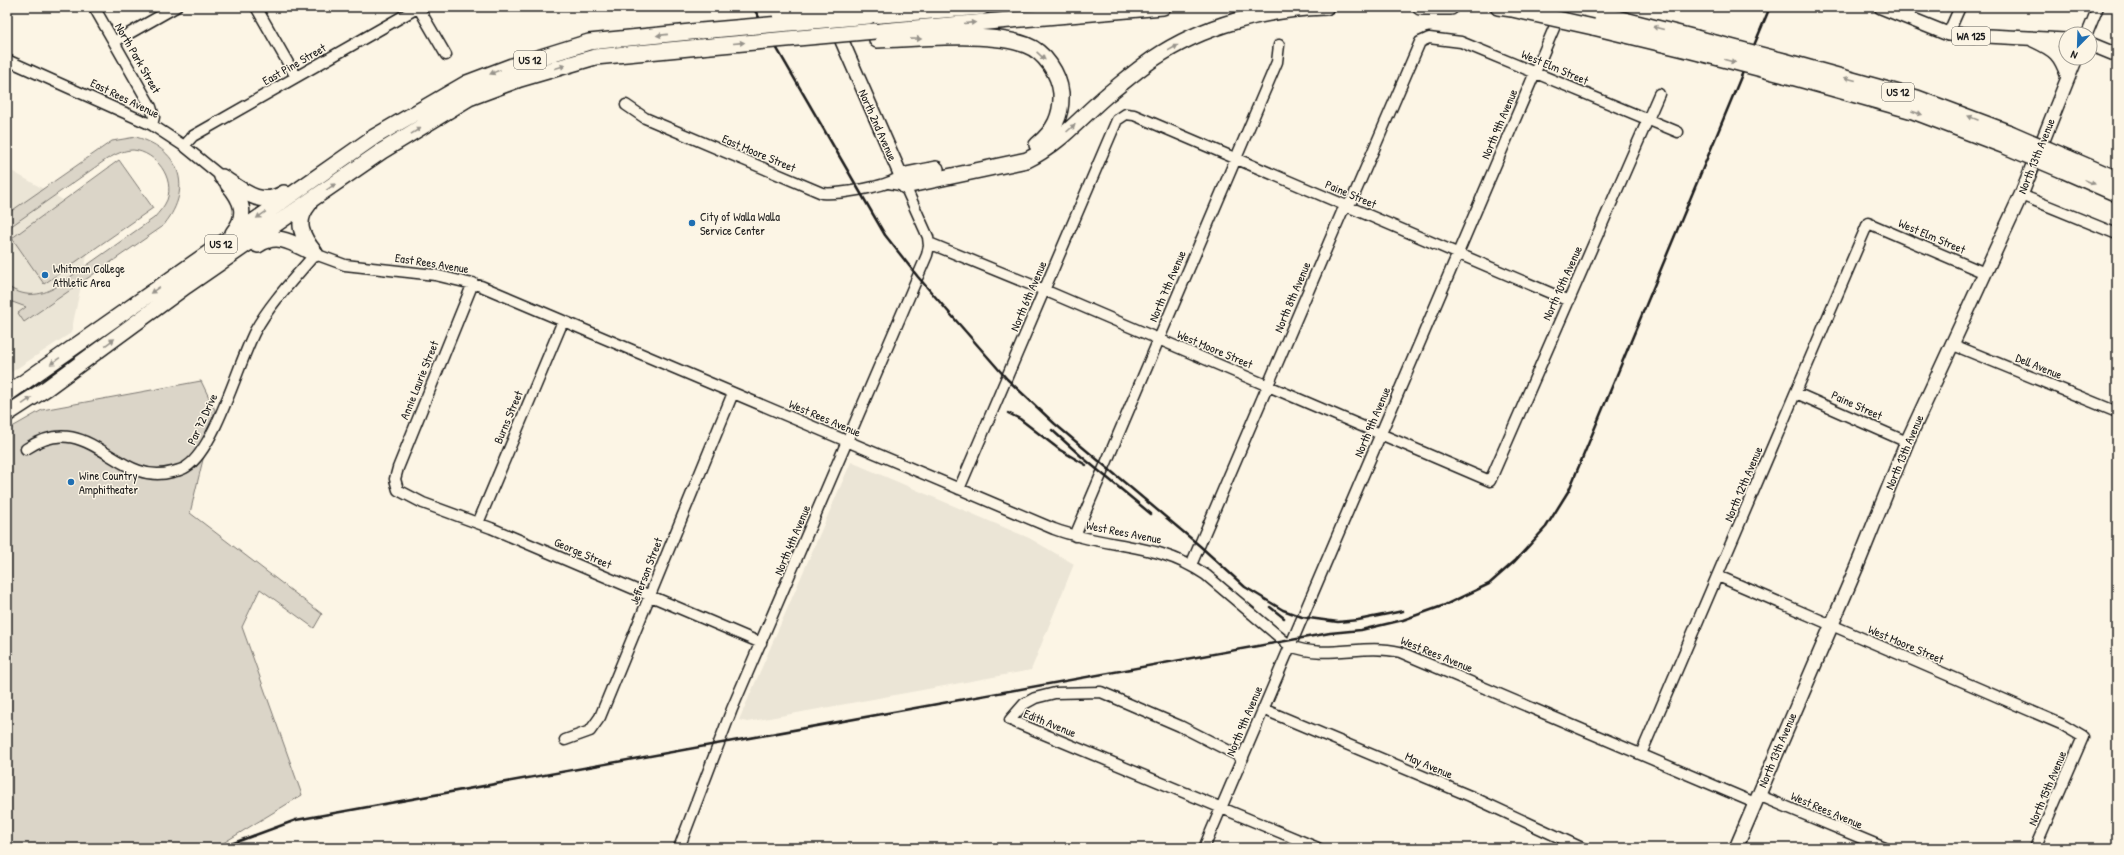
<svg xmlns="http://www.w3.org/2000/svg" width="2124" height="855" font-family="'Patrick Hand',sans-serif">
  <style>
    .built { fill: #ebe5d6 }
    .green { fill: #dbd5c8; stroke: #7c7872 }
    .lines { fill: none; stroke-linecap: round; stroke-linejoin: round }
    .minor-casing { stroke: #1c1c1c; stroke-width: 13 }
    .major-casing { stroke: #1c1c1c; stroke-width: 16 }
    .highway-casing { stroke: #1c1c1c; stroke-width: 18 }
    .minor { stroke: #fcf5e5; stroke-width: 10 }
    .major { stroke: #fcf5e5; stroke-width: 13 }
    .highway { stroke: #fcf5e5; stroke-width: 15 }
    .rail { stroke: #1c1c1c; stroke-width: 2.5 }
    .highway-bridge-casing { stroke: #1c1c1c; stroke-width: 18; stroke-linecap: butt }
    .highway-bridge { stroke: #fcf5e5; stroke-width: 15 }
    .oneway { fill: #97938b }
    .poi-dot { fill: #1f6fb2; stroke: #fcf5e5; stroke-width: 1.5 }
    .labels { text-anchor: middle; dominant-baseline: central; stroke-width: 3; stroke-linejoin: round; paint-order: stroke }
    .shield { fill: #fcf5e5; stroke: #5f5d58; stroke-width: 1 }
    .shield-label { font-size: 11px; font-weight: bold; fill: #1c1c1c }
    .street-label { font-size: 12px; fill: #1c1c1c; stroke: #fcf5e5 }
    .poi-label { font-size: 12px; fill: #1c1c1c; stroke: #fcf5e5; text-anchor: start }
  </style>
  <rect width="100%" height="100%" fill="#fcf5e5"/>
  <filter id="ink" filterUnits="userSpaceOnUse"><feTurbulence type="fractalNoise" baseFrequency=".025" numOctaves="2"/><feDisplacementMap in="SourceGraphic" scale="8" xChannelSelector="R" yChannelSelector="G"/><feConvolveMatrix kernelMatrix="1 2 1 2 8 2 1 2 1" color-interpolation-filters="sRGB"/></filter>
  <g filter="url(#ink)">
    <path class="built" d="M 8,169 L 95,218 L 71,333 L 7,375 Z
      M 851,462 L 1029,538 L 1074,564 L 1031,670 L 747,722 L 739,720 Z"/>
    <path class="green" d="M 136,137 C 183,150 193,192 162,227 L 24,322 L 18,313 L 26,307 L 7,300 L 7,286 C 23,297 39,297 56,287 L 154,218 C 159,212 164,207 167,200 C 175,178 156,152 133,150 C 123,150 115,155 107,159 L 7,229 L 7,214 L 112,141 Z
      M 119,160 L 153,208 L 44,284 L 12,238 Z
      M 201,381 L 215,410 L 190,513 L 322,614 L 314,628 L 260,589 L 242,627 L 302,795 L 215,848 L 7,848 L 7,430 L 42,410 Z"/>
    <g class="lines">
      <g class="minor-casing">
        <path id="minor" d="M 94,7 L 151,107 L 154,117 L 152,125
          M 256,7 L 296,77
          M 418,7 L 446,55
          M 1948,34 L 1960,7
          M 2087,34 L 2098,7
          M 114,42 L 176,7
          M 7,60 L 152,125 L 184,146 L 222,177
          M 626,105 L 645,118 L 822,193 C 836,195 882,187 894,180
          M 184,146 L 193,136 L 419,7
          M 2021,195 L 2117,234
          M 929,243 L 1044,290 L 1490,481 L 1659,94
          M 473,283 L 398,468 L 395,479 L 398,490 L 423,503 L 491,528 L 761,643
          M 1951,344 L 2117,412
          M 1796,393 L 1907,442
          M 26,449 C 89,406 116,488 172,472 C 176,471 182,470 186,467 C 215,449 238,364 255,331 C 271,302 294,279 315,254 L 345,265 L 435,275 L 481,286 L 1054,529 C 1108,549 1157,541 1206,575 L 1290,646 C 1328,660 1362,643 1400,652 L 1755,803
          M 959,489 L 1117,120 L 1126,114 L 1134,115 L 1569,301
          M 478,523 L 563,321
          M 1075,536 L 1277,62 L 1279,45
          M 1191,565 L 1342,212 L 1352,200 L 1420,42 L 1429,38 L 1461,42 L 1678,132
          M 1718,576 L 2061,724 L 2083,737 L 2035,848
          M 1263,709 L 1470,796 L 1582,848
          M 565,740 L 590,731 L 600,717 L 733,393
          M 1641,754 L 1868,223 L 1985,273
          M 1243,758 L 1180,726 L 1101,692 L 1055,693 L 1035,698 L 1024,704 L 1010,720 L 1318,848
          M 1758,795 L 1885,848
          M 679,848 L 732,709 L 927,255 L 929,246 L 928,237 L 905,186 L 889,183
          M 1204,848 L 1563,7"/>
      </g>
      <g class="major-casing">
        <path id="major" d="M 1881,7 L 1948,34 L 2066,40
          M 835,25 L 905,185
          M 2033,40 C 2055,50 2060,54 2068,77
          M 2090,44 L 2117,55
          M 1736,848 L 1857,566 L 1907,442 L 2021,195 L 2076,58"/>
      </g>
      <g class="highway-casing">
        <path id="highway" d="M 1420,7 L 1451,7
          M 1498,7 L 1512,9
          M 1573,7 L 1696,38
          M 869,16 L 982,7
          M 1593,27 L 1692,51
          M 880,31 L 1163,7
          M 877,40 C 917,39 990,31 1026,45 C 1045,52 1059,74 1061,93 C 1062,116 1054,131 1037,145
          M 1784,61 L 1917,98 L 2010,133
          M 1785,75 L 1913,111 L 2005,146
          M 2068,158 L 2117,179
          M 2062,170 L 2117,194
          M 901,176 L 936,169
          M 222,177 C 242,190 260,208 284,193
          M 228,184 C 242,200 248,215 233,233
          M 905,186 L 1027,160 C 1058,145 1081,117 1107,95 C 1122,83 1137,70 1153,59 C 1203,25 1266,9 1326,7
          M 309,204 C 294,222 302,237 315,253
          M 258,245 C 279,231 295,245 315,254
          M 7,394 L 374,137 L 467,83 L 512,66 L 589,42 L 701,31
          M 7,414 L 47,388 L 186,286 L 382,151 L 469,98 L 520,79 L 595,57 L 700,47"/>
      </g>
      <use href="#minor" class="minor"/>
      <use href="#major" class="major"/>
      <use href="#highway" class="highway"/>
      <path class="rail" d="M 753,7 L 885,235 L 918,277 L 1007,379 L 1055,424 L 1200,546 L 1245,587 L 1283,610 L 1302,617 L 1338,622 L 1358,620 L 1403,611
        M 1008,413 L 1020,419 L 1060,450 L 1086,465
        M 1052,430 L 1082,457 L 1151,514
        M 1270,607 L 1284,618
        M 220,848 L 296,820 L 1330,633 L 1361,630 L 1403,620 L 1445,605 L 1489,584 L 1515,561 L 1546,527 L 1569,490 L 1770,7"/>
      <g class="highway-bridge-casing">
        <path id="highway-bridge" d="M 1512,9 L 1593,27
          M 780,14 L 848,7
          M 701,31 L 869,16
          M 1696,38 L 1784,61
          M 700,47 L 875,31
          M 1692,51 L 1785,75
          M 2010,133 L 2068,158
          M 2005,146 L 2062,170"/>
      </g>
      <use href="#highway-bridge" class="highway-bridge"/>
    </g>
    <defs><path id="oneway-solid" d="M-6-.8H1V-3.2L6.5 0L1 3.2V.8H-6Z"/></defs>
    <g class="oneway">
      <use href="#oneway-solid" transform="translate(970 23) rotate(-5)"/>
      <use href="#oneway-solid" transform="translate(1658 28) rotate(-166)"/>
      <use href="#oneway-solid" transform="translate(662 35) rotate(174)"/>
      <use href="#oneway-solid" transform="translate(916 39) rotate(-1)"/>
      <use href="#oneway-solid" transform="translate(739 43) rotate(-5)"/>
      <use href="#oneway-solid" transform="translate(1173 48) rotate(-29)"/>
      <use href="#oneway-solid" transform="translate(1041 56) rotate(43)"/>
      <use href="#oneway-solid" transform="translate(1730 61) rotate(15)"/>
      <use href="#oneway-solid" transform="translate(560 67) rotate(-16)"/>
      <use href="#oneway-solid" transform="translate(495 72) rotate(158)"/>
      <use href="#oneway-solid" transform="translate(1850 79) rotate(-165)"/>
      <use href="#oneway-solid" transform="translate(1917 113) rotate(19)"/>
      <use href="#oneway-solid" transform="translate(1973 118) rotate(-158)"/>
      <use href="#oneway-solid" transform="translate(1071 128) rotate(-42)"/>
      <use href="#oneway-solid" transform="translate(416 131) rotate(-31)"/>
      <use href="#oneway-solid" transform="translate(2090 182) rotate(23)"/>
      <use href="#oneway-solid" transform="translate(331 187) rotate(-35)"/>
      <use href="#oneway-solid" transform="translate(261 215) rotate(145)"/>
      <use href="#oneway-solid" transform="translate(155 290) rotate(145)"/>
      <use href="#oneway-solid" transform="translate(110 342) rotate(-36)"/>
      <use href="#oneway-solid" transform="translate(55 361) rotate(145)"/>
      <use href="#oneway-solid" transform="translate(27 401) rotate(-34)"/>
    </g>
  </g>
  <g class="poi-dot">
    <circle cx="692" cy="223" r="4"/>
    <circle cx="45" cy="275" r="4"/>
    <circle cx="71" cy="482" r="4"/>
  </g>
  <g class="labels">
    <g class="shield">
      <rect x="1952" y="27" width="38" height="18" rx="3"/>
      <rect x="514" y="51" width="32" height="18" rx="3"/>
      <rect x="1882" y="83" width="32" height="18" rx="3"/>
      <rect x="205" y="235" width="32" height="18" rx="3"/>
    </g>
    <g class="shield-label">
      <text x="1971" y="36">WA 125</text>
      <text x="530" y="60">US 12</text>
      <text x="1898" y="92">US 12</text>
      <text x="221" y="244">US 12</text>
    </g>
    <g class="street-label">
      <text transform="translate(138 58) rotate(60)">North Park Street</text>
      <text transform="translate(294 64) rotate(-30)">East Pine Street</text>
      <text transform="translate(1555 67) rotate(23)">West Elm Street</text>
      <text transform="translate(125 98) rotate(26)">East Rees Avenue</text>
      <text transform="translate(1499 124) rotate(-67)">North 9th Avenue</text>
      <text transform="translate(878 125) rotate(66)">North 2nd Avenue</text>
      <text transform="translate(759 153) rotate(23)">East Moore Street</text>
      <text transform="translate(2036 156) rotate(-68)">North 13th Avenue</text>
      <text transform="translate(1351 194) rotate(23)">Paine Street</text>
      <text transform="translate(1932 236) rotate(23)">West Elm Street</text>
      <text transform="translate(432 263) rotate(9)">East Rees Avenue</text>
      <text transform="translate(1562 283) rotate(-66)">North 10th Avenue</text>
      <text transform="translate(1167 286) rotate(-67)">North 7th Avenue</text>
      <text transform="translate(1028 296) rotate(-67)">North 6th Avenue</text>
      <text transform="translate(1292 297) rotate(-67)">North 8th Avenue</text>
      <text transform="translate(1215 349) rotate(23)">West Moore Street</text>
      <text transform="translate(2039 366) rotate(22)">Dell Avenue</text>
      <text transform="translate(419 380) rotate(-68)">Annie Laurie Street</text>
      <text transform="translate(1857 405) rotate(24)">Paine Street</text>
      <text transform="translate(508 417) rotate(-67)">Burns Street</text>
      <text transform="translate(825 418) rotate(23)">West Rees Avenue</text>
      <text transform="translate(202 419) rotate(-65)">Par 72 Drive</text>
      <text transform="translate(1372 422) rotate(-67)">North 9th Avenue</text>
      <text transform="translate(1904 452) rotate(-67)">North 13th Avenue</text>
      <text transform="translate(1743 484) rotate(-67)">North 12th Avenue</text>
      <text transform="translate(1124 532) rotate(11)">West Rees Avenue</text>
      <text transform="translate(792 540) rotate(-67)">North 4th Avenue</text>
      <text transform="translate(583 553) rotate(23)">George Street</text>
      <text transform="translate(646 571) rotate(-69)">Jefferson Street</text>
      <text transform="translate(1906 644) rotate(23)">West Moore Street</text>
      <text transform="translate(1437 654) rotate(22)">West Rees Avenue</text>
      <text transform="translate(1244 721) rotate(-67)">North 9th Avenue</text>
      <text transform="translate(1050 723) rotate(22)">Edith Avenue</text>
      <text transform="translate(1777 750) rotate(-67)">North 13th Avenue</text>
      <text transform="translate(1429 765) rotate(23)">May Avenue</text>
      <text transform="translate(2047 788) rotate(-67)">North 15th Avenue</text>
      <text transform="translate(1827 810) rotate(23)">West Rees Avenue</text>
    </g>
    <g class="poi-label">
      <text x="700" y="216">City of Walla Walla<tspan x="700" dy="14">Service Center</tspan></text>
      <text x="53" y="268">Whitman College<tspan x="53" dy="14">Athletic Area</tspan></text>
      <text x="79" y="475">Wine Country<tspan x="79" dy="14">Amphitheater</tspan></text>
    </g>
  </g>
  <rect width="2124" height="855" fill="none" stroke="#fcf5e5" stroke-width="24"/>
  <rect x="12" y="12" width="2100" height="831" fill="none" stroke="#1c1c1c" stroke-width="1.5" filter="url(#ink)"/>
  <g transform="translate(2078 46) rotate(203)"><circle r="19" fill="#fcf5e5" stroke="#a29e95"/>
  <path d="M0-3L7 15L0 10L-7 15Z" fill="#1f6fb2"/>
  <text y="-6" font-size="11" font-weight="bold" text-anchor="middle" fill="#1c1c1c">N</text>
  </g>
</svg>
